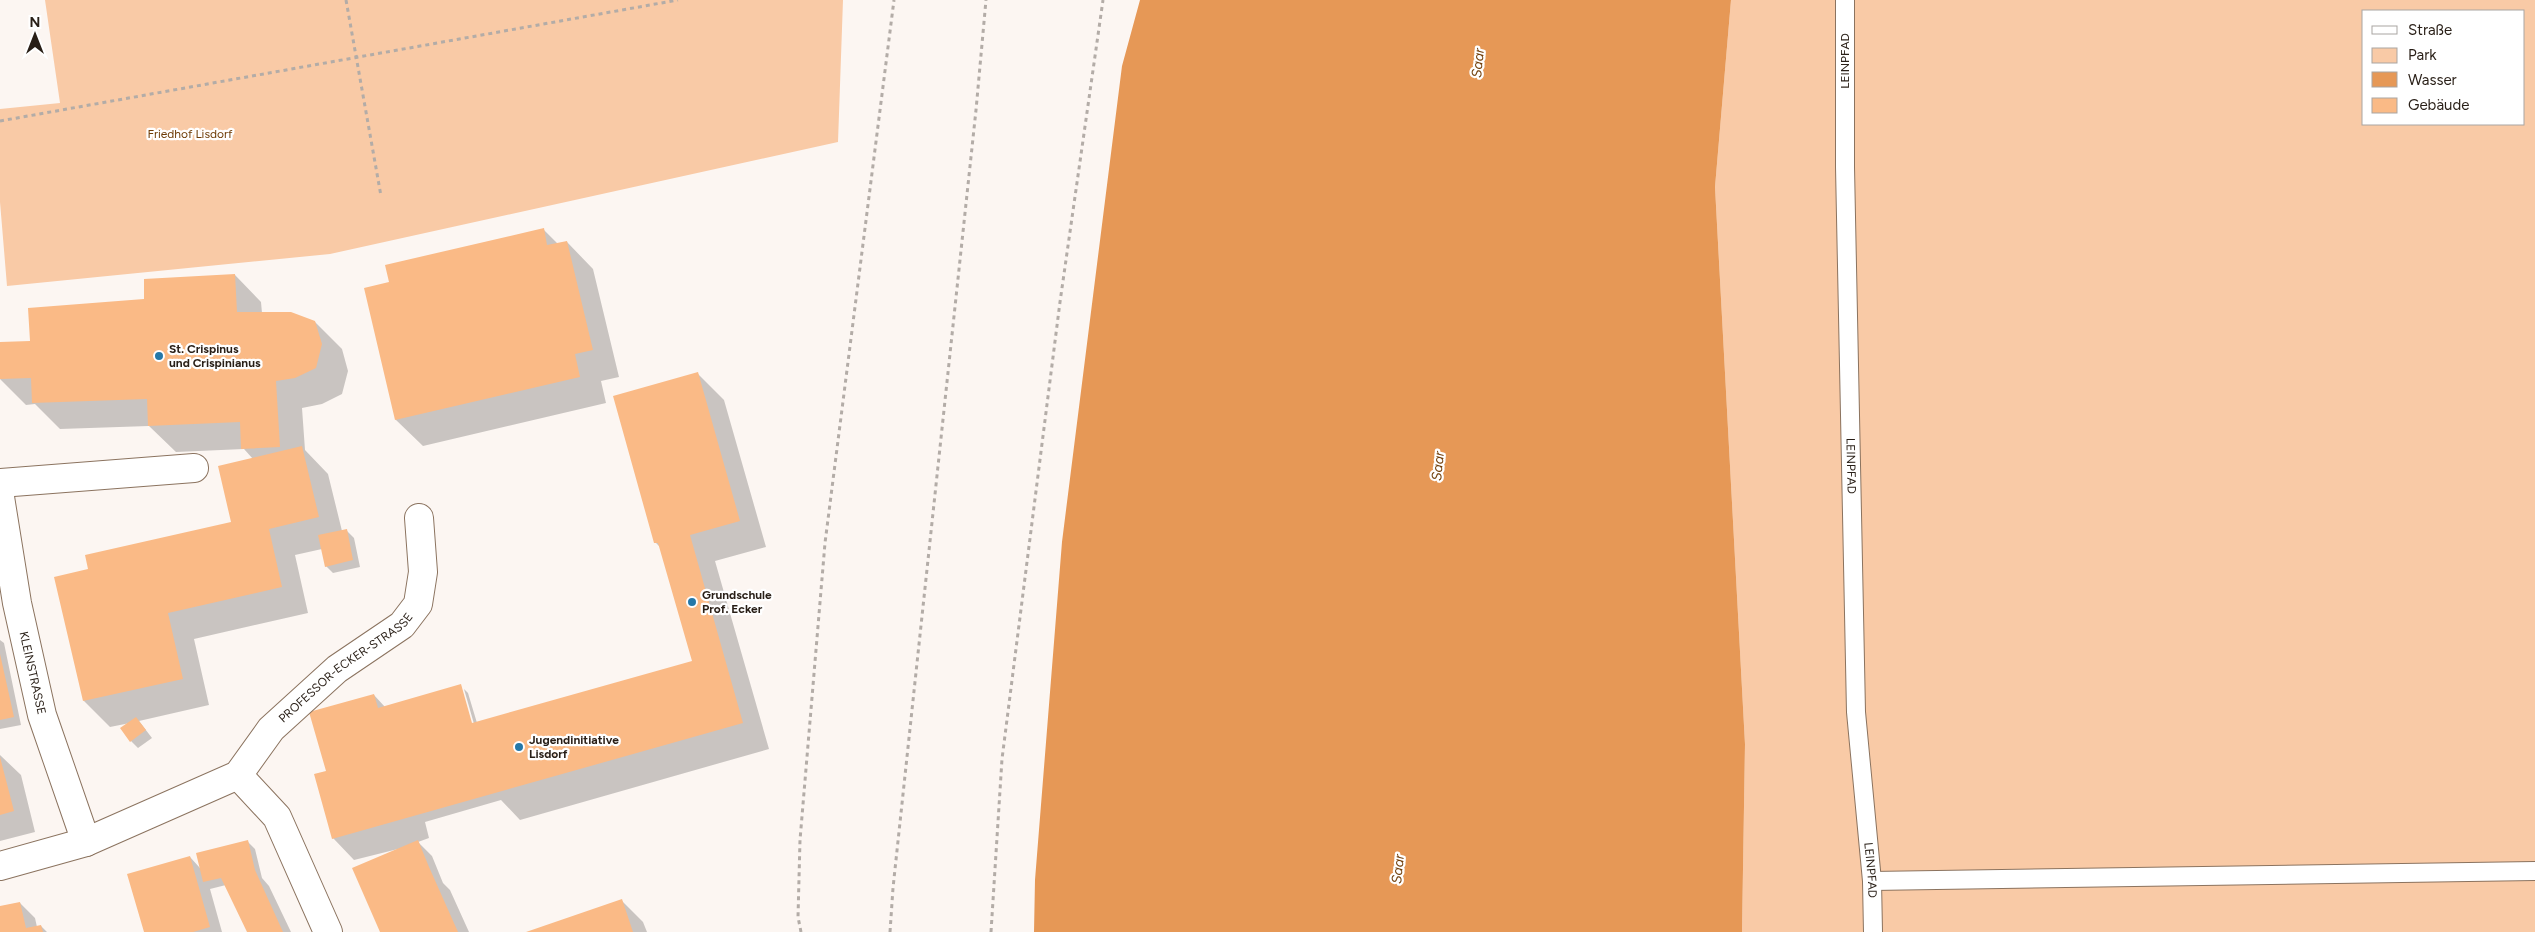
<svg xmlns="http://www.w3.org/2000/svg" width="2535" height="932" font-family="Figtree,sans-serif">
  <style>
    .green { fill: #f9caa6; fill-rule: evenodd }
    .water { fill: #e69856 }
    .shadow { fill: #0003 }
    .building { fill: #faba86 }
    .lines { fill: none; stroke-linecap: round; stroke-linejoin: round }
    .service-casing { stroke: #8b735f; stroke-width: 20 }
    .minor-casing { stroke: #8b735f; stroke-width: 30 }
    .path { stroke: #b3aca7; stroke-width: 3; stroke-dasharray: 4 4; stroke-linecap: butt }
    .service { stroke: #fff; stroke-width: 18 }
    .minor { stroke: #fff; stroke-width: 28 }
    .poi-dot { fill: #2578a8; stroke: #fff; stroke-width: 2 }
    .labels { text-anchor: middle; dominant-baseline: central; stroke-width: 4.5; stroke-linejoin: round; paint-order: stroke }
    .street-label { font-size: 12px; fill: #291f17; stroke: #fff }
    .park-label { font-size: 12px; fill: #6e3b05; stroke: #fff }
    .poi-label { font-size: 12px; font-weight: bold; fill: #291f17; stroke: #fff; text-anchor: start }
    .water-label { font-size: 14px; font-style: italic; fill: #713f0b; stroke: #fff }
  </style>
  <rect width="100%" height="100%" fill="#fcf6f2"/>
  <path class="green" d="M 45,0 L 843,0 L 838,142 L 330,254 L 7,286 L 0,202 L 0,109 L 60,103 Z
    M 1731,0 L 2535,0 L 2535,932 L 1742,932 L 1745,744 L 1715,187 ZM 2364,11 L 2524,11 L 2524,124 L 2364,124 Z"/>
  <path class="water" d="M 1140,0 L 1731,0 L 1715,187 L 1745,744 L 1742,932 L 1034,932 L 1035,880 L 1062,542 L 1122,66 Z"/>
  <path class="shadow" d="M 543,229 L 558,244 L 567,242 L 593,269 L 619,377 L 601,381 L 606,403 L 423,446 L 396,420 L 391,283 Z
    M 235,275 L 261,302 L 262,313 L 315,322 L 342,349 L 348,371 L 342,394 L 322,404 L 302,408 L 305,450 L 328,474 L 342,531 L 346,530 L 354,538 L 360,567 L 333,573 L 326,566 L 322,549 L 295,555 L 308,613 L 194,639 L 209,705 L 139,721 L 152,738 L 138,748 L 131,741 L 130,723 L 110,727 L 84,701 L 90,570 L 232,523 L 253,459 L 244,449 L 176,452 L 149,426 L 60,429 L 35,404 L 26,405 L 0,379 L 0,343 L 31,342 L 146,300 Z
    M 698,374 L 724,400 L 766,547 L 715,561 L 769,749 L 520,820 L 501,800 L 425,822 L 429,838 L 418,842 L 432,856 L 443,883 L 450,890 L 469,932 L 381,932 L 402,848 L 354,860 L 333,838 L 327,772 L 374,695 L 385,707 L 461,686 L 471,724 L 474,724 L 464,689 L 468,693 L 477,723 L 693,662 L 661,548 L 656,543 Z
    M 0,640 L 4,643 L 21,725 L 0,729 Z
    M 0,755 L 21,775 L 35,832 L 0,841 Z
    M 248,842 L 255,849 L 262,878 L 269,886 L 291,932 L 248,932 L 226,885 L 210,889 L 222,932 L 145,932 L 190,857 L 200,868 Z
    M 622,901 L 643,922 L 647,932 L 529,932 Z
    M 20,903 L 35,918 L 37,927 L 41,926 L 47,932 L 0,932 L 0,907 Z"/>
  <path class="building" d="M 544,228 L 547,245 L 567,241 L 593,350 L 575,354 L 580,377 L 395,420 L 364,288 L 389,282 L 385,265 Z
    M 235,274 L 237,312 L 291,312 L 315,321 L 322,344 L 316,368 L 295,378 L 276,381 L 280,447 L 241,449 L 240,422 L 148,426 L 147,399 L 32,403 L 31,378 L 0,379 L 0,342 L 30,341 L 28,308 L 144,299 L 144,279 Z
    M 698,372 L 740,521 L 690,535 L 743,723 L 332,839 L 314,774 L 326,771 L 309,712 L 374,694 L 378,708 L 461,684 L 472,723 L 692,661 L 658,543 L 654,543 L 613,396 Z
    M 302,446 L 319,517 L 269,529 L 282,587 L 168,613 L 183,679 L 83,701 L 54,577 L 88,569 L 85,555 L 231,522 L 218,466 Z
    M 347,529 L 353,560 L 325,567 L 318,535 Z
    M 0,654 L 14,717 L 0,720 Z
    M 136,717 L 146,730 L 130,742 L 120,728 Z
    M 0,757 L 14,811 L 0,815 Z
    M 248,840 L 255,870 L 283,932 L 247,932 L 221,878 L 203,882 L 196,853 Z
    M 418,840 L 429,867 L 458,932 L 380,932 L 352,868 Z
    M 190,856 L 210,927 L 193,932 L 144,932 L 127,874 Z
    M 622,899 L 633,932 L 526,932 Z
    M 20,902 L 26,928 L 41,925 L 43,932 L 0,932 L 0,906 Z"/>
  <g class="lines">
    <g class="service-casing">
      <g id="service">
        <path id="s1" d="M 1845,0 L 1845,167 L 1856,712 L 1872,881 L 1873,932"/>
        <path d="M 1872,881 L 2535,871"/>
      </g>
    </g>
    <g class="minor-casing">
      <g id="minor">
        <path d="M 0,483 L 194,468"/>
        <path id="s2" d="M 0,497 L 17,603 L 42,715 L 86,842"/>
        <path d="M 238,775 L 277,817 L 328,932"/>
        <path id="s3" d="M 0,866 L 86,842 L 238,775 L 271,729 L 337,669 L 402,625 L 418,604 L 423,572 L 419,518"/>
      </g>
    </g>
    <path class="path" d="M 346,0 L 381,196
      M 0,121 L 678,0
      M 801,932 L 798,917 L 800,840 L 825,543 L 894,0
      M 890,932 L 893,888 L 976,110 L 986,0
      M 991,932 L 1002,759 L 1060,302 L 1103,0"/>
    <use href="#service" class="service"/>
    <use href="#minor" class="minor"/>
  </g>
  <g class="poi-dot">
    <circle cx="159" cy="356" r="5"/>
    <circle cx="692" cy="602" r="5"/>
    <circle cx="519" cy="747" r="5"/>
  </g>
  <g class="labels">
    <g class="street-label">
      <text transform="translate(1845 61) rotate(-90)">LEINPFAD</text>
      <text stroke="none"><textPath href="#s1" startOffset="466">LEINPFAD</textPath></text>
      <text stroke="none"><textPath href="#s3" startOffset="409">PROFESSOR-ECKER-STRASSE</textPath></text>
      <text stroke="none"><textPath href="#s2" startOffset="179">KLEINSTRASSE</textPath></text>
      <text stroke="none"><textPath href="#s1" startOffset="871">LEINPFAD</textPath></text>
    </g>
    <g class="park-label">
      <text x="190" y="134">Friedhof Lisdorf</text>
    </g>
    <g class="poi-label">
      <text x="169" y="349">St. Crispinus<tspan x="169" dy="14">und Crispinianus</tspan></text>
      <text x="702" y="595">Grundschule<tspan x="702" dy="14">Prof. Ecker</tspan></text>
      <text x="529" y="740">Jugendinitiative<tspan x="529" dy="14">Lisdorf</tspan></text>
    </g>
    <g class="water-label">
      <text transform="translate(1478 63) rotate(-84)">Saar</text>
      <text transform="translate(1438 466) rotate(-84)">Saar</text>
      <text transform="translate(1398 869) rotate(-84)">Saar</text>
    </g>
  </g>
  <rect x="2362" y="10" width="162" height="115" fill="#ffffff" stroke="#a9a5a2"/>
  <rect x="2372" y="26" width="25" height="8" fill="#ffffff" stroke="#a9a5a2"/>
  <text x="2408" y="35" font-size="15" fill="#291f17">Straße</text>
  <rect x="2372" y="48" width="25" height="15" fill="#f9caa6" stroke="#a9a5a2"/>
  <text x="2408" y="60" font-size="15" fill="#291f17">Park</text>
  <rect x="2372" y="72" width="25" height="15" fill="#e69856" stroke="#a9a5a2"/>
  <text x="2408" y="85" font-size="15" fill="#291f17">Wasser</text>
  <rect x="2372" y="98" width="25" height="15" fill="#faba86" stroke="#a9a5a2"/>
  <text x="2408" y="110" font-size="15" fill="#291f17">Gebäude</text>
  <g transform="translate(35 35)" stroke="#ffffff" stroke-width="4" paint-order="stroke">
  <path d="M0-4L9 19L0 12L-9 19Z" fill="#291f17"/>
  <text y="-8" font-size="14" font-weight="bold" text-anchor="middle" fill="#291f17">N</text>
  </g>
</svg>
